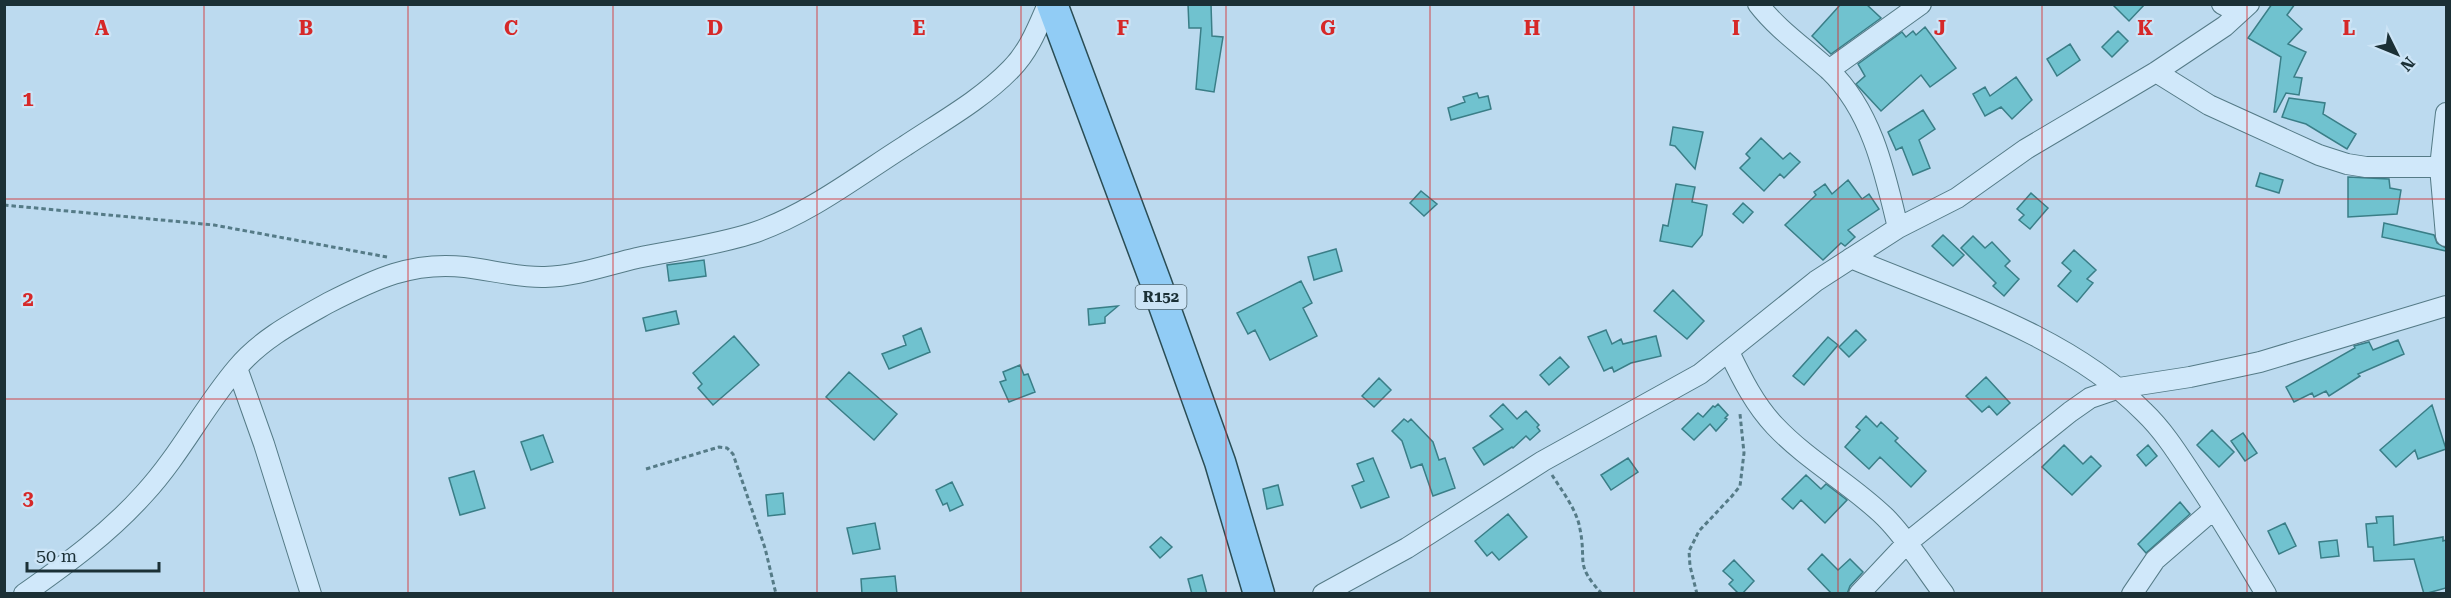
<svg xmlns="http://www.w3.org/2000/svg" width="2451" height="598" font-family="'Roboto Serif',serif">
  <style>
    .building { fill: #70c2cf; stroke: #3a7e87; stroke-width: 1.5 }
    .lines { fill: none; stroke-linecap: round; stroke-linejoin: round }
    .street-casing { stroke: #557b87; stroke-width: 22 }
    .primary-casing { stroke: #2a4d55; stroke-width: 33 }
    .path { stroke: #557b87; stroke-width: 3; stroke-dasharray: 4.5 3; stroke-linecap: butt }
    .street { stroke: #d0e8fa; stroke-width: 20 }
    .primary { stroke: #91ccf5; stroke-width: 30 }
    .grid { fill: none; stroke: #d62828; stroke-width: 1.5; stroke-opacity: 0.55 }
    .labels { text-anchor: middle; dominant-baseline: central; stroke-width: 4.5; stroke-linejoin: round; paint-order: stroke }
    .shield { fill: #cce4f6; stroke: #506670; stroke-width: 1.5 }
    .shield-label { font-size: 15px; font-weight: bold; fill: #1b3036 }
    .grid-label { font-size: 20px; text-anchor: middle; font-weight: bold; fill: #d62828; stroke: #cce4f6; stroke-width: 4.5; stroke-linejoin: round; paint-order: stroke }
  </style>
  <rect width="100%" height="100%" fill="#bcdaef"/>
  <path class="building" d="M 1188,4 L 1211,4 L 1212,36 L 1223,37 L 1214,92 L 1196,89 L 1201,28 L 1189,28 Z
    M 1841,4 L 1866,4 L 1881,18 L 1831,54 L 1812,36 Z
    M 2112,4 L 2145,4 L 2129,21 Z
    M 2272,4 L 2295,4 L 2287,15 L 2302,29 L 2288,44 L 2306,52 L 2294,77 L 2302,78 L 2299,95 L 2286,93 L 2276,112 L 2274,112 L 2281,57 L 2248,38 Z
    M 1925,27 L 1956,68 L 1930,87 L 1921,75 L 1881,111 L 1856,84 L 1865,76 L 1858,64 L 1902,32 L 1906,37 L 1913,31 L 1916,35 Z
    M 2118,31 L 2128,41 L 2112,57 L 2102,47 Z
    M 2070,44 L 2080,60 L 2057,76 L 2047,59 Z
    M 2016,77 L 2032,100 L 2012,119 L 2001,107 L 1985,116 L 1973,94 L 1985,87 L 1990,96 Z
    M 1477,93 L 1479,98 L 1488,96 L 1491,109 L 1451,120 L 1448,108 L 1465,102 L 1463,97 Z
    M 2289,98 L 2325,103 L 2323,114 L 2356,134 L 2347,149 L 2306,124 L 2282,117 Z
    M 1923,110 L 1935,129 L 1919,140 L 1930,168 L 1913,175 L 1902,147 L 1896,150 L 1888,132 Z
    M 1673,127 L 1703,132 L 1695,169 L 1675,146 L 1670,145 Z
    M 1761,138 L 1783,159 L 1790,153 L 1800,162 L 1784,178 L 1780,174 L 1764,191 L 1740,168 L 1750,158 L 1746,154 Z
    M 2260,173 L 2283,180 L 2279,193 L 2256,186 Z
    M 2348,177 L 2389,179 L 2390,188 L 2401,190 L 2397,214 L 2348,217 Z
    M 1848,180 L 1862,199 L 1869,194 L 1879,209 L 1848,230 L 1855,237 L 1845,246 L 1841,243 L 1823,260 L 1785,225 L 1816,195 L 1814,192 L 1825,184 L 1832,194 Z
    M 1676,184 L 1695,187 L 1692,202 L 1707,205 L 1702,235 L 1692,247 L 1660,241 L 1663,225 L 1668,226 Z
    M 1421,191 L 1437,204 L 1424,216 L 1410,203 Z
    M 2031,193 L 2048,208 L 2030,229 L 2019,220 L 2024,215 L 2017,209 Z
    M 1743,203 L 1753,212 L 1743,223 L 1733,214 Z
    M 2384,223 L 2434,235 L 2437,243 L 2446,248 L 2446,251 L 2382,237 Z
    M 1943,235 L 1964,255 L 1953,266 L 1932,246 Z
    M 1973,236 L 1985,248 L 1992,242 L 2010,261 L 2005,266 L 2019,279 L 2004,296 L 1993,286 L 1996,283 L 1961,248 Z
    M 1336,249 L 1342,271 L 1314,280 L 1308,257 Z
    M 2074,250 L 2096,270 L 2087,279 L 2093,283 L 2077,302 L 2058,286 L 2071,271 L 2062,263 Z
    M 704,260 L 706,276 L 669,281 L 667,265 Z
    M 1301,281 L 1312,303 L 1303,308 L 1317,336 L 1270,360 L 1255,330 L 1248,334 L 1237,313 Z
    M 1673,290 L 1704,321 L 1687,339 L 1654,311 Z
    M 1118,306 L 1105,317 L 1105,323 L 1089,325 L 1088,309 Z
    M 676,311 L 679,324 L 646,331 L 643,318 Z
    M 921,328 L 930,352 L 889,369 L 882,354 L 906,345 L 903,336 Z
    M 1606,330 L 1612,344 L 1621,339 L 1623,344 L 1656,336 L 1661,356 L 1631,363 L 1614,372 L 1612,367 L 1604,371 L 1588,337 Z
    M 1856,330 L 1866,340 L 1849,357 L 1839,347 Z
    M 734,336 L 759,365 L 713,405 L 698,388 L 702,384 L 693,373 Z
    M 1828,337 L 1838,345 L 1804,385 L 1793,376 Z
    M 2398,340 L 2404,354 L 2358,374 L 2360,376 L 2329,396 L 2326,391 L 2314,397 L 2312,393 L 2294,402 L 2286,387 L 2355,348 L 2354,346 L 2369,342 L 2373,350 Z
    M 1560,357 L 1569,367 L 1549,385 L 1540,375 Z
    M 1020,365 L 1024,375 L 1028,374 L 1035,392 L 1009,402 L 1000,382 L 1006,380 L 1003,372 Z
    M 849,372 L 897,414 L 874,440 L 826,397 Z
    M 1986,377 L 2010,403 L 1997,415 L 1989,406 L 1982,412 L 1966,396 Z
    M 1379,378 L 1391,390 L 1374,407 L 1362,396 Z
    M 1503,404 L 1517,419 L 1526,411 L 1539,425 L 1537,427 L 1540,431 L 1530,440 L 1526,436 L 1513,448 L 1512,447 L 1484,465 L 1473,448 L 1503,429 L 1490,416 Z
    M 1718,404 L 1728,415 L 1725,418 L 1727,419 L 1716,431 L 1710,424 L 1694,440 L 1682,429 L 1698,413 L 1703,417 L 1713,406 L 1715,407 Z
    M 2432,405 L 2446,449 L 2418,459 L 2415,450 L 2396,467 L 2380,450 Z
    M 1866,416 L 1877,427 L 1881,422 L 1898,438 L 1895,441 L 1926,471 L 1911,487 L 1880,457 L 1869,469 L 1845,447 L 1860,430 L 1856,427 Z
    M 1404,419 L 1408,422 L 1411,419 L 1433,442 L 1439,460 L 1445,458 L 1455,488 L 1433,496 L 1422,464 L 1411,468 L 1402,441 L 1392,431 Z
    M 2212,430 L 2234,452 L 2219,467 L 2197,445 Z
    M 2243,433 L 2257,453 L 2245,461 L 2231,441 Z
    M 543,435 L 553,462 L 531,470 L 521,442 Z
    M 2064,445 L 2083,464 L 2091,456 L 2101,466 L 2072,495 L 2042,467 Z
    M 2148,445 L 2157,456 L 2146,466 L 2137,455 Z
    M 1373,458 L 1389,497 L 1361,508 L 1352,486 L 1364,481 L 1357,464 Z
    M 1628,458 L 1638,472 L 1611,490 L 1601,475 Z
    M 474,471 L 485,508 L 460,515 L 449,478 Z
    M 1806,475 L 1821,489 L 1826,484 L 1847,500 L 1825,523 L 1801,500 L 1793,509 L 1782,499 Z
    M 952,482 L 963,505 L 950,511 L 947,503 L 943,505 L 936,490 Z
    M 1278,485 L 1283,505 L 1267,509 L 1263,489 Z
    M 783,493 L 785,514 L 768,516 L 766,495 Z
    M 2180,502 L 2190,514 L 2146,553 L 2138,544 Z
    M 1508,514 L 1527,537 L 1499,560 L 1492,552 L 1487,556 L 1475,541 Z
    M 2393,516 L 2394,545 L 2443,537 L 2443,541 L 2446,540 L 2446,588 L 2424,594 L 2414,559 L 2374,561 L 2373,547 L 2368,547 L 2366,524 L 2377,523 L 2376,517 Z
    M 875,523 L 880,549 L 853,554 L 847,528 Z
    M 2285,523 L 2296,546 L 2279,554 L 2268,531 Z
    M 1161,537 L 1172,547 L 1160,558 L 1150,547 Z
    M 2337,540 L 2339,556 L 2321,558 L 2319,542 Z
    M 1822,554 L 1838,570 L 1850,559 L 1863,572 L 1850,586 L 1847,594 L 1832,594 L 1808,569 Z
    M 1734,560 L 1754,581 L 1742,594 L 1739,594 L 1729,584 L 1733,580 L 1723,571 Z
    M 1202,575 L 1207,594 L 1192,594 L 1188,579 Z
    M 895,576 L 897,594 L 862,594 L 861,579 Z"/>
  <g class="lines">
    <g class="street-casing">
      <path id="street" d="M 1758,4 C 1778,30 1805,48 1829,70 C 1872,111 1885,173 1898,228
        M 2222,4 L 2239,13
        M 1829,70 L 1921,4
        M 2156,72 L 2209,105 L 2319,155 L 2347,164 L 2366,167 L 2440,167
        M 2446,113 L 2440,167 L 2446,236
        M 1851,258 C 1949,299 2068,335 2144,412 C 2165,432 2180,457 2196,481 C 2221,518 2243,556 2266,594
        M 1729,352 C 1742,379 1755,405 1775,426 C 1808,461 1851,484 1885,517 C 1908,540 1924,568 1944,594
        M 237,368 L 264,444 L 311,594
        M 24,594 C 68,563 109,533 144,494 C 180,455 203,408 237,368 C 261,339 296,321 328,303 C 375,279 412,261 465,267 C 492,270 518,278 545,277 C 577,276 607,265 637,258 C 676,250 716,245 753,233 C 809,214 856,177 905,146 C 941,122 981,100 1011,69 C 1029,51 1038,27 1048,4
        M 1323,594 L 1407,548 L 1543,461 L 1700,374 L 1816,281 L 1898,228 L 1957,198 L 2026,149 L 2156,72 L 2225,26 L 2249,4
        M 1859,594 L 1907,543 L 2070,412 L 2090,398 L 2119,388 L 2190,377 L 2260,362 L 2446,306
        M 2132,594 L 2155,560 L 2214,509"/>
    </g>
    <g class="primary-casing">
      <path id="primary" d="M 1052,4 L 1156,283 L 1220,462 L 1259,594"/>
    </g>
    <path class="path" d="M 4,205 L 214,225 L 387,257
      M 646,469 L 719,447 L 727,448 L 733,454 L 765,548 L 776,594
      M 1552,475 C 1562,491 1577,510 1580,529 C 1587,564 1574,563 1602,594
      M 1697,594 L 1690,566 L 1689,551 L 1699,531 L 1732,496 L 1740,486 L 1744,453 L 1740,414"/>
    <use href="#street" class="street"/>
    <use href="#primary" class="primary"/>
  </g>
  <path class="grid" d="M 204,4 L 204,594M 408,4 L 408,594M 613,4 L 613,594M 817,4 L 817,594M 1021,4 L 1021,594M 1226,4 L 1226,594M 1430,4 L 1430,594M 1634,4 L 1634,594M 1838,4 L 1838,594M 2042,4 L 2042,594M 2247,4 L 2247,594M 4,199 L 2446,199M 4,399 L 2446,399"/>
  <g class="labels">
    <rect class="shield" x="1135.5" y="285" width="51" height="24" rx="4.5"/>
    <g class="shield-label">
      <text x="1161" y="297">R152</text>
    </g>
  </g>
  <g class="grid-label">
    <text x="102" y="35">A</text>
    <text x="306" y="35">B</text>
    <text x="511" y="35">C</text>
    <text x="715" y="35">D</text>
    <text x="919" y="35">E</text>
    <text x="1123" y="35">F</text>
    <text x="1328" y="35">G</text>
    <text x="1532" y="35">H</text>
    <text x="1736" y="35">I</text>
    <text x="1940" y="35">J</text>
    <text x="2145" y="35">K</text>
    <text x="2349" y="35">L</text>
    <text x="28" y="106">1</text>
    <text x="28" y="306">2</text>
    <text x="28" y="505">3</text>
  </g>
  <rect width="2451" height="598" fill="none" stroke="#1b3036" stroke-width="12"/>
  <g transform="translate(2397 54) rotate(133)" stroke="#cce4f6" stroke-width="4.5" paint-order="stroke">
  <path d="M0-4.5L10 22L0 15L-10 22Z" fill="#1b3036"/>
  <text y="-9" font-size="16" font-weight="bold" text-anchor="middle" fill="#1b3036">N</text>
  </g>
  <path d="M27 562v9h132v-9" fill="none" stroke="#1b3036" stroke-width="3"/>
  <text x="36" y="562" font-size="18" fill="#1b3036" stroke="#cce4f6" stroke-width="4.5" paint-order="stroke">50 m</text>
</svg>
